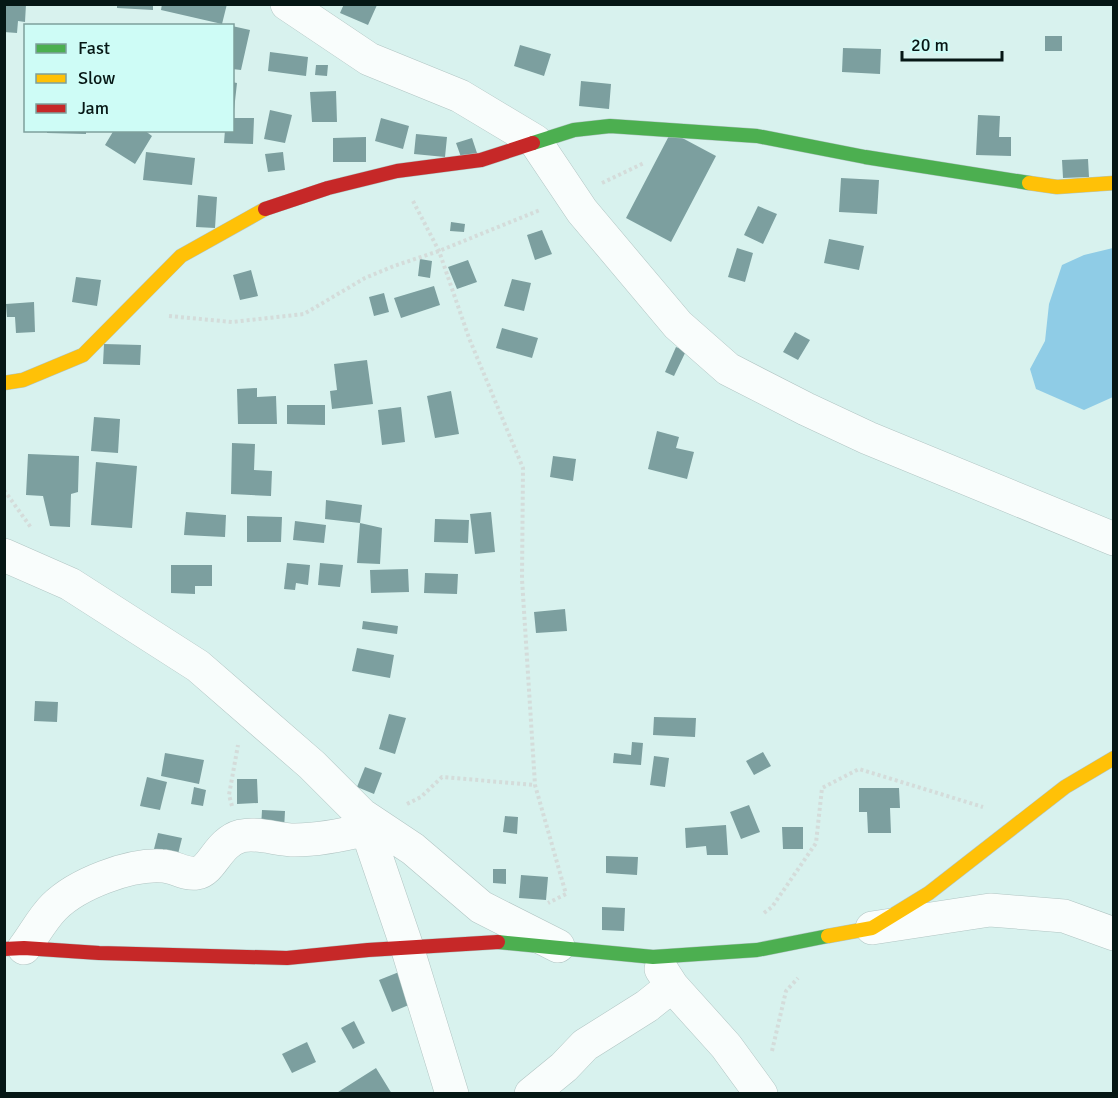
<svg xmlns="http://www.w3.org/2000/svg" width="1118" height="1098" font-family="Signika,sans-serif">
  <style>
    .water { fill: #8fcce6 }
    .building { fill: #7c9f9f }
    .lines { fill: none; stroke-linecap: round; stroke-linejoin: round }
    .street-casing { stroke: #b1c5c3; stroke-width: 34 }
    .fast-casing { stroke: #b1c5c3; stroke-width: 15 }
    .slow-casing { stroke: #b1c5c3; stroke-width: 15 }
    .jam-casing { stroke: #b1c5c3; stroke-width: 15 }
    .path { stroke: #d4dcda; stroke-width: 4; stroke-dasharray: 3 3; stroke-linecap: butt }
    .street { stroke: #f9fdfc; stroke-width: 33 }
    .fast { stroke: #4caf50; stroke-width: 14 }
    .slow { stroke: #ffc107; stroke-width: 14 }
    .jam { stroke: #c62828; stroke-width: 14 }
  </style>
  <rect width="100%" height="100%" fill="#d8f2ee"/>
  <path class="water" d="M 1113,248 L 1113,397 L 1084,410 L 1036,389 L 1030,369 L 1045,341 L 1049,304 L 1062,265 L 1084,255 Z"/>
  <path class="building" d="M 4,4 L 26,4 L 25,22 L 18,21 L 17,33 L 4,32 Z
    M 117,4 L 153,4 L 153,10 L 117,8 Z
    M 162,4 L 227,4 L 222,24 L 161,10 Z
    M 344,4 L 375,4 L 377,5 L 368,25 L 340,13 Z
    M 232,26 L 250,30 L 241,70 L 232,69 Z
    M 1045,36 L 1062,36 L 1062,51 L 1045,51 Z
    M 520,45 L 551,54 L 544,76 L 514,66 Z
    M 843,48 L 881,49 L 880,74 L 842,72 Z
    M 270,52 L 308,57 L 306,76 L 268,71 Z
    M 316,65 L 328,65 L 327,76 L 315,75 Z
    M 581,81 L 611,84 L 609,109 L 579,106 Z
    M 232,82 L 237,83 L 234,110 L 232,110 Z
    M 336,91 L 337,122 L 312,122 L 310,92 Z
    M 270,110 L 292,115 L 285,143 L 264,139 Z
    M 978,115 L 1000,116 L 999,137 L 1011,137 L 1011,156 L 976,155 Z
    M 232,118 L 254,118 L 253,144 L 224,143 L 225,130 L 232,130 Z
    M 381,118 L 409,126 L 403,149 L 375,141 Z
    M 47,130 L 86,130 L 86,134 L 47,133 Z
    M 114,130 L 144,130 L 152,136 L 135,164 L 105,145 Z
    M 671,132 L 716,156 L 671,242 L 626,218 Z
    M 416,134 L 447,137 L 445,157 L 414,154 Z
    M 366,137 L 366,162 L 333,162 L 333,138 Z
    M 472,138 L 477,153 L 461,157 L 456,143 Z
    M 146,152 L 195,158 L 192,185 L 143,180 Z
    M 283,152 L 285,170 L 268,172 L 265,154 Z
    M 1088,159 L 1089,177 L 1063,178 L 1062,160 Z
    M 841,178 L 879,180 L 877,214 L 839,212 Z
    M 198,195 L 217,197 L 215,228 L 196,227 Z
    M 758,206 L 777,214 L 763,244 L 744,235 Z
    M 451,222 L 465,224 L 464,232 L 450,231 Z
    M 542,230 L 552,254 L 535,260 L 527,235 Z
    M 829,239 L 864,246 L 859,270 L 824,263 Z
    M 737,248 L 753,253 L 745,282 L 728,277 Z
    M 420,259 L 432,261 L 430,278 L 418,276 Z
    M 468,260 L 477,282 L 457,289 L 448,267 Z
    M 251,270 L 258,296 L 240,300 L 233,275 Z
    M 76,277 L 101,280 L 97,306 L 72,302 Z
    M 512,279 L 531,283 L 524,311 L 504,306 Z
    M 434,286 L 440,305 L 401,318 L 394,298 Z
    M 384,293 L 389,312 L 374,316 L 369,297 Z
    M 34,302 L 35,332 L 16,333 L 15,317 L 7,317 L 6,304 Z
    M 502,328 L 538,338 L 532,358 L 496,348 Z
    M 795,332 L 810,340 L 798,360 L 783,352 Z
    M 104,344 L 141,345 L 140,365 L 103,364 Z
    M 676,347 L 686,351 L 674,376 L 665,372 Z
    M 367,360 L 373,404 L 332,409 L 330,391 L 337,390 L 334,364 Z
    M 257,388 L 257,397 L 276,396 L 277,424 L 238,424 L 237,389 Z
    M 451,391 L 459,434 L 435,438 L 427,396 Z
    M 287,405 L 325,405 L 325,425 L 287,424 Z
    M 401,407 L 405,442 L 382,445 L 378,410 Z
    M 94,417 L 120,419 L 118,453 L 91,451 Z
    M 657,431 L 679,437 L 676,448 L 694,452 L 687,479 L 648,469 Z
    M 232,443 L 255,444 L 254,470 L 272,471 L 271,496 L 231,494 Z
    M 28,454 L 79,456 L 78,492 L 71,494 L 70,527 L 50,526 L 43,496 L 26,495 Z
    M 553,456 L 576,459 L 573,481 L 550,477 Z
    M 96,462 L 137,466 L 132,528 L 91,525 Z
    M 326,500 L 362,505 L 360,523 L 325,519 Z
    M 186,512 L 226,515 L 225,537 L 184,535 Z
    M 491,512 L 495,552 L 475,554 L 470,514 Z
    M 247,516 L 282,517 L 281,542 L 247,542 Z
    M 435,519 L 469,520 L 468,543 L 434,542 Z
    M 295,521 L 326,525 L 324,543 L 293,540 Z
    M 360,523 L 382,528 L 380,564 L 357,563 Z
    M 287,563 L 310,565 L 308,585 L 296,583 L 295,590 L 284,589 Z
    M 320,563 L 343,565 L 340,587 L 318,585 Z
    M 171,565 L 212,565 L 212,586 L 195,586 L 195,594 L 171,593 Z
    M 408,569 L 409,592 L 371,593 L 370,570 Z
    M 425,573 L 458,574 L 457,594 L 424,593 Z
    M 565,609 L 567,631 L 536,633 L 534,612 Z
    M 363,621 L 398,626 L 397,634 L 362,629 Z
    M 357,648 L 394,655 L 390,678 L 352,671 Z
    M 35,701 L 58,702 L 57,722 L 34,721 Z
    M 389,714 L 406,718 L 395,754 L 379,749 Z
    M 654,717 L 696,718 L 695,737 L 653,735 Z
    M 632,742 L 643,743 L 641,765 L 613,763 L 614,753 L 631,755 Z
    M 763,752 L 771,766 L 754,775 L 746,761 Z
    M 165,753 L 204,760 L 199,784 L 161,776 Z
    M 654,756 L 669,758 L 665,787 L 650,785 Z
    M 365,767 L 382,773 L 374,794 L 357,787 Z
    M 147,777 L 167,782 L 160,810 L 140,806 Z
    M 237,779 L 257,779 L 258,803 L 237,804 Z
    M 194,787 L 206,790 L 203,806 L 191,804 Z
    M 859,788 L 899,788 L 900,808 L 890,808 L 891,833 L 868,833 L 867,812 L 859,812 Z
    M 749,805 L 760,832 L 741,839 L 730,812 Z
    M 262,810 L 285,811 L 284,830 L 261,828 Z
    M 505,816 L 518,817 L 517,834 L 503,832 Z
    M 726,825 L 728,855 L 707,855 L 706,846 L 686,848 L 685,828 Z
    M 782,827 L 803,827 L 803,849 L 783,849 Z
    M 158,833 L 182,838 L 178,854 L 154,849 Z
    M 606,856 L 638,857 L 637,875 L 606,873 Z
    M 493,869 L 506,869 L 506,884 L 493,883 Z
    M 521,875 L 548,877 L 546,900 L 519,898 Z
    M 602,907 L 625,908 L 624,931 L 602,930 Z
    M 404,970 L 416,1002 L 392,1012 L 379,980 Z
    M 354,1021 L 365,1043 L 353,1049 L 341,1028 Z
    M 307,1042 L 316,1062 L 292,1073 L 282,1054 Z
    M 376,1068 L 392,1094 L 335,1094 Z"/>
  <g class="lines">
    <g class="street-casing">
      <path id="street" d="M 287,4 L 369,59 L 460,96 L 535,141 L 582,211 L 678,325 L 728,369 L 806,409 L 868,438 L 1114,539
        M 4,555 L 70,584 L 198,666 L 312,765 L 362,815 L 413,849 L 481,907 L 558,946
        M 362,815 L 407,947 L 452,1094
        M 872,928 L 990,910 L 1064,916 L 1114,934
        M 24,948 C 34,935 42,919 54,907 C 77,884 129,864 162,866 C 174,866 185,875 197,873 C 212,871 218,842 241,836 C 259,832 277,840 295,840 C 319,840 343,835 367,829
        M 661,969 L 672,986 L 726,1046 L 761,1094
        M 531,1094 L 564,1067 L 585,1045 L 647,1006 L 672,986"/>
    </g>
    <g class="fast-casing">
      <path id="fast" d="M 533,143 L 574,130 L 610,126 L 757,136 L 865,157 L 1029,183
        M 498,942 L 653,957 L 757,950 L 828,936"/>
    </g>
    <g class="slow-casing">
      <path id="slow" d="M 1029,183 L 1057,187 L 1114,183
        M 4,383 L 23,380 L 83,355 L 181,256 L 265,209
        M 828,936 L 872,928 L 929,893 L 1065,787 L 1114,758"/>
    </g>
    <g class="jam-casing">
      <path id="jam" d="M 265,209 L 328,188 L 397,171 L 481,160 L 533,143
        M 4,949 L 24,948 L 99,953 L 287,958 L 368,950 L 498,942"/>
    </g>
    <path class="path" d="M 602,183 L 644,163
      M 413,201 L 439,251 L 469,338 L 523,468 L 522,579 L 535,785 L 566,894 L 548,903
      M 169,316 L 232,322 L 304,314 L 365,278 L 394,266 L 439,251 L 540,210
      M 4,490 L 32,529
      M 407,804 L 421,797 L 442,777 L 535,785
      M 232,806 L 229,795 L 238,745
      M 764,913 L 772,907 L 816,843 L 822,788 L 859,769 L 983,807
      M 772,1051 L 786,991 L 798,978"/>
    <use href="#street" class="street"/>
    <use href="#fast" class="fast"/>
    <use href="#slow" class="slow"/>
    <use href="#jam" class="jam"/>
  </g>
  <rect width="1118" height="1098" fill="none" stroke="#061715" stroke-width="12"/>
  <rect x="24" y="24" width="210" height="108" fill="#cefcf6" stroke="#7ea09c" stroke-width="1.5"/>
  <rect x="36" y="44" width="30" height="9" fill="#4caf50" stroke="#7ea09c" stroke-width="1.5"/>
  <text x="78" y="54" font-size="18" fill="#061715">Fast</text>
  <rect x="36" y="74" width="30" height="9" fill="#ffc107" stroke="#7ea09c" stroke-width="1.5"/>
  <text x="78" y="84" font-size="18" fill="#061715">Slow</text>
  <rect x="36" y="104" width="30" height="9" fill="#c62828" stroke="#7ea09c" stroke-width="1.5"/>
  <text x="78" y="114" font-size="18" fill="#061715">Jam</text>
  <path d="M902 51v9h100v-9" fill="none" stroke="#061715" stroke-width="3"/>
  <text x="911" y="51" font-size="18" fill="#061715" stroke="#cefcf6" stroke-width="4.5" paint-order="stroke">20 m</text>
</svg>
